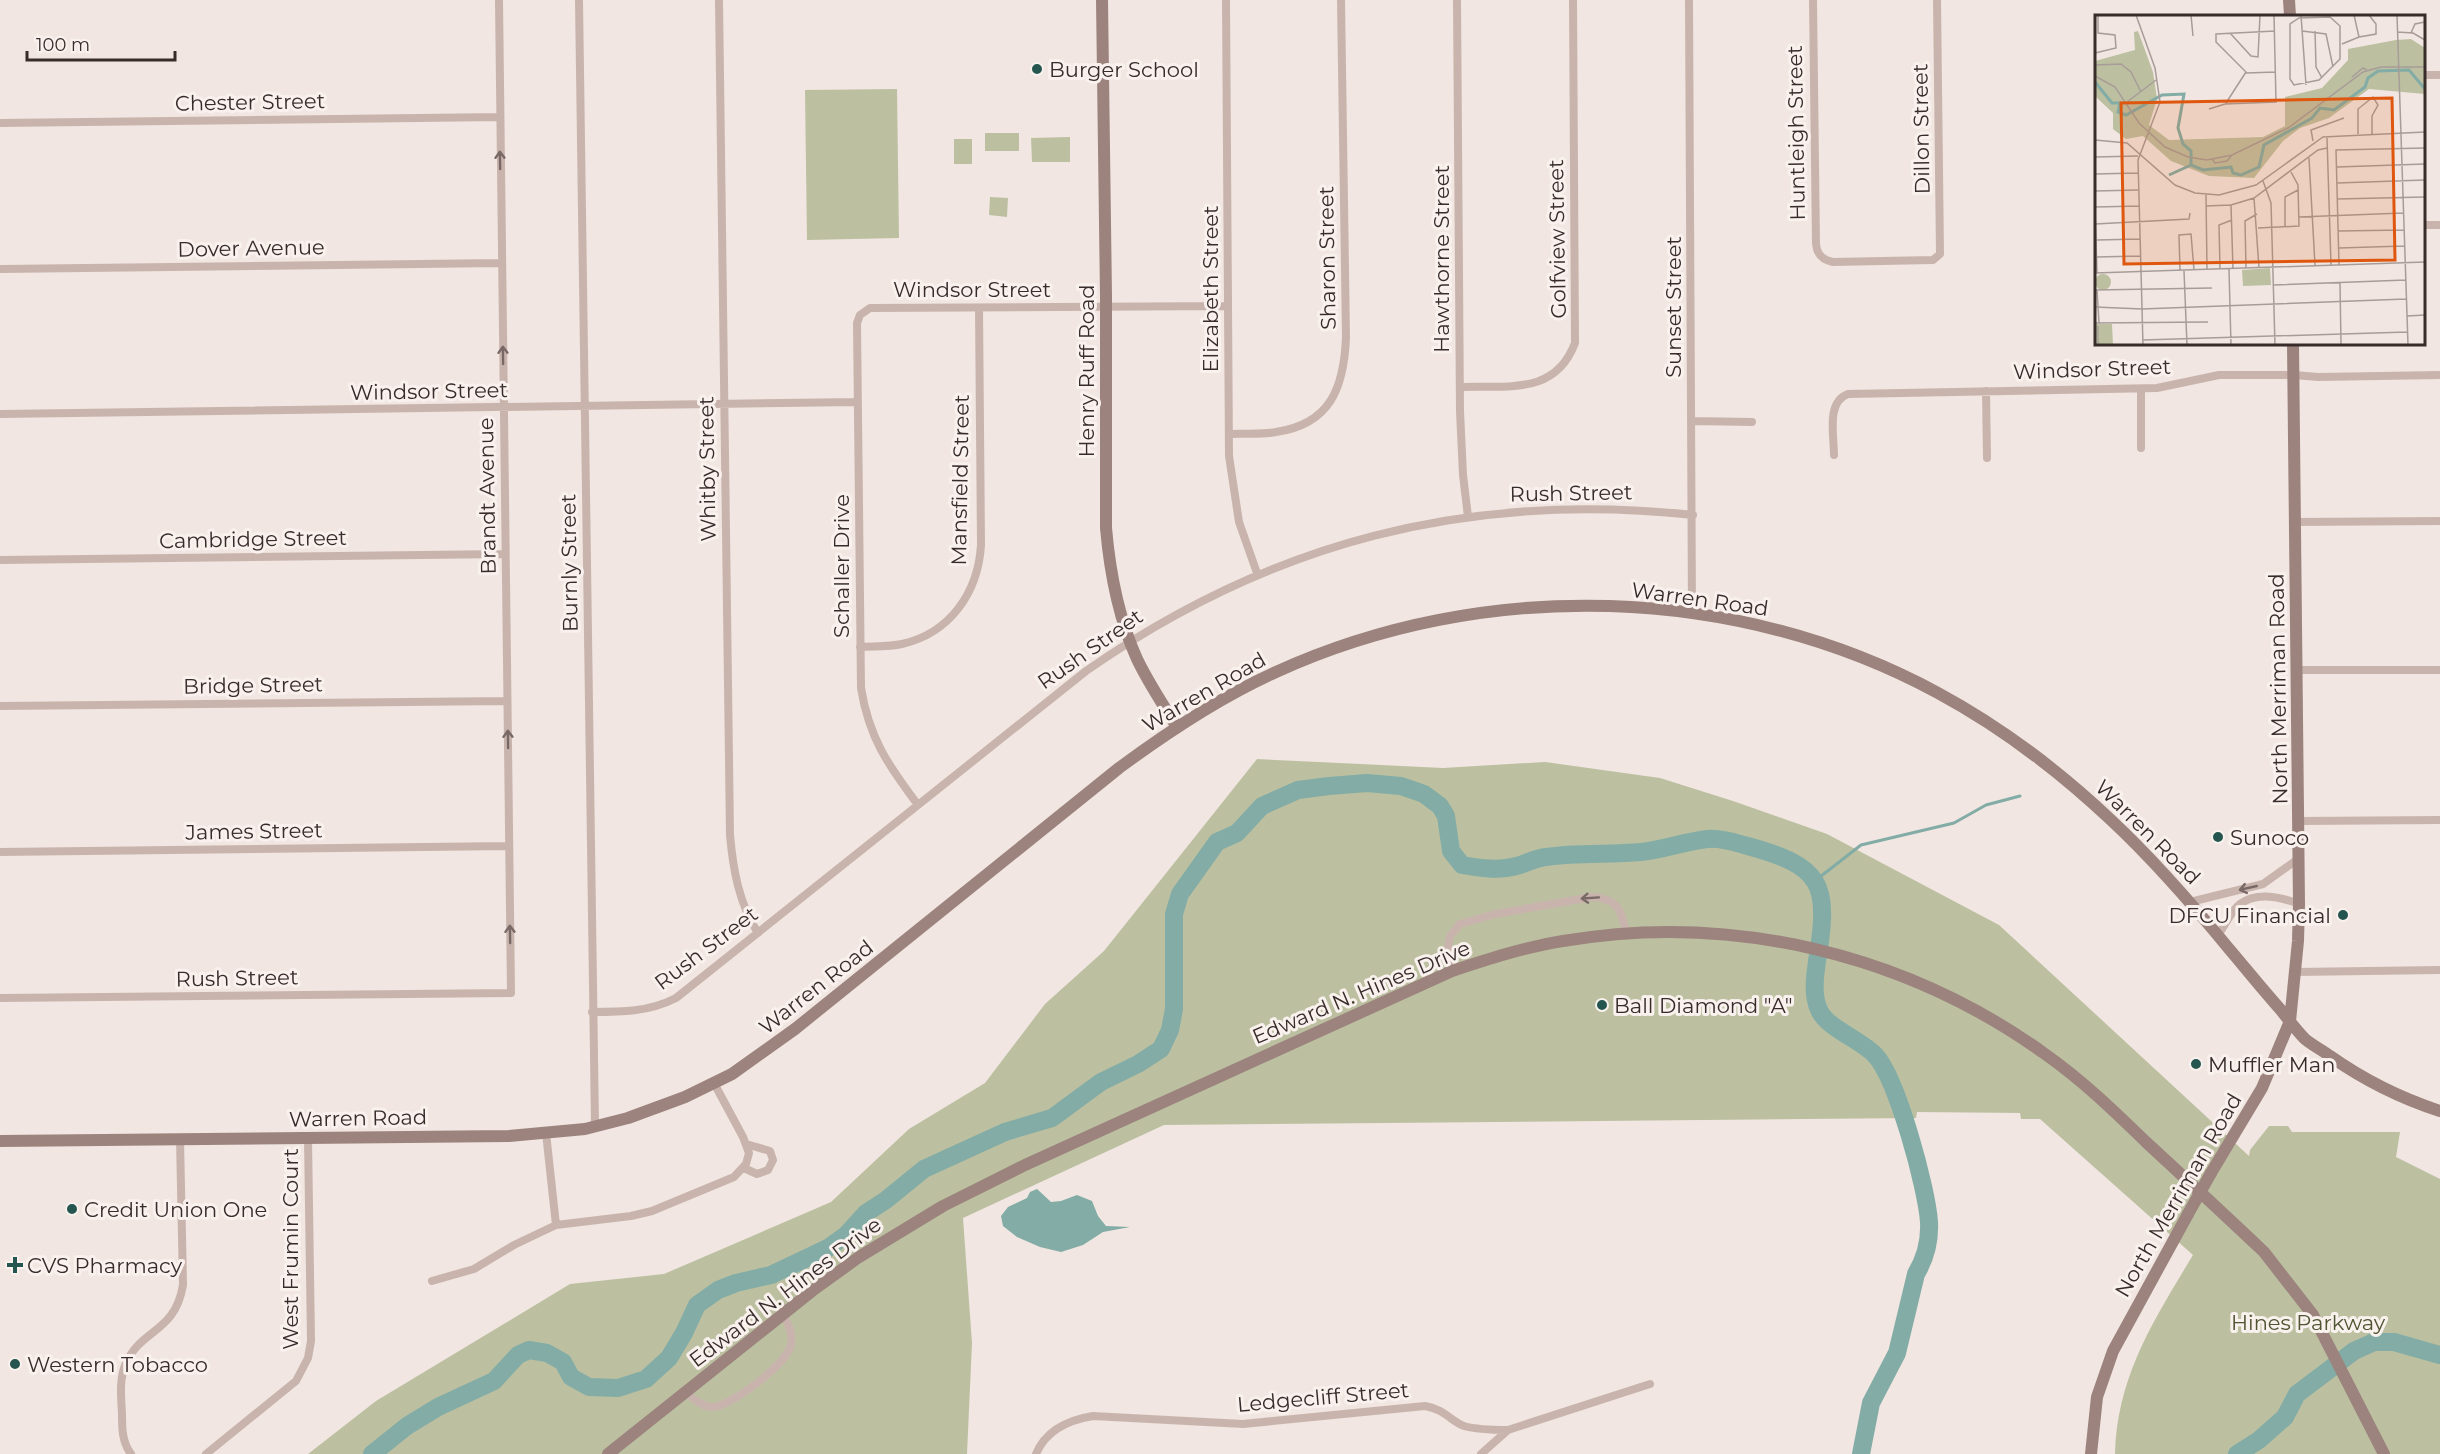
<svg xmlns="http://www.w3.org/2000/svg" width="2440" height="1454" font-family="Montserrat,sans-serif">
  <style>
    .green { fill: #bcc0a1 }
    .water { fill: #82aca5 }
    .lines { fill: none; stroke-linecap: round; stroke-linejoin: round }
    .stream { stroke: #82aca5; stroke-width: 3 }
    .river { stroke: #82aca5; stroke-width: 18 }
    .street { stroke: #c9b4ad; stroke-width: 8 }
    .secondary { stroke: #9c837e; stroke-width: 12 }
    .secondary-bridge { stroke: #9c837e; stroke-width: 12 }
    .oneway { stroke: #796966 }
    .poi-dot { fill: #24564f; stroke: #f9f1ed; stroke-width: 2 }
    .labels { text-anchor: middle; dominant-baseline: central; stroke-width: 6; stroke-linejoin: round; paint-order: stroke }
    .poi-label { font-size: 21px; fill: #382c2b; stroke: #f9f1ed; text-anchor: start }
    .street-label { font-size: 21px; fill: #382c2b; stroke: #f9f1ed }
    .park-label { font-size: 21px; fill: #4f5431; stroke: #f9f1ed }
    .inset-river { fill: none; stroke: #82aca5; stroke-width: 3 }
    .inset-road { fill: none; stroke: #a79c98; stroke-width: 1.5 }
    .view { fill: #df570e; fill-opacity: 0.15; stroke: #df570e; stroke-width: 3 }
    .inset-edge { fill: none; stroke: #382c2b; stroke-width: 3 }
  </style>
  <rect width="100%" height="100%" fill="#f1e6e1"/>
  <path class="green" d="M 897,89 L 899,238 L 807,240 L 805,90 Z
    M 985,133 L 1019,133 L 1019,151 L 985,151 Z
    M 1070,137 L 1070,162 L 1032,162 L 1031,138 Z
    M 954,139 L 972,139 L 972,164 L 954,164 Z
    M 990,197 L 1008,198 L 1007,217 L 989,215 Z
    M 1257,759 L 1443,768 L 1545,762 L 1660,778 L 1733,801 L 1827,834 L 1999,925 L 2249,1156 L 2250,1150 L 2269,1126 L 2288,1126 L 2292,1132 L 2400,1132 L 2396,1157 L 2440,1179 L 2440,1454 L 2115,1454 C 2117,1376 2154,1320 2193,1255 L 2040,1119 L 2021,1119 L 2020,1113 L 1917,1112 L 1916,1118 L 1164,1125 L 963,1218 L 972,1343 L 967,1454 L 308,1454 L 376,1401 L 570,1284 L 664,1274 L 831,1202 L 909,1129 L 985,1083 L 1045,1004 L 1104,951 Z"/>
  <path class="water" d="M 1037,1189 L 1051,1202 L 1061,1201 L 1077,1195 L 1092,1201 L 1098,1216 L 1106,1226 L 1130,1227 L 1103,1232 L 1083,1245 L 1061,1252 L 1040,1247 L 1017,1237 L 1003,1226 L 1001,1216 L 1008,1207 L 1027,1198 L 1030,1192 Z"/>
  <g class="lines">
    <path class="stream" d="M 1816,880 L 1861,845 L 1954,823 L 1986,805 L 2020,796"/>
    <path class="river" d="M 372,1454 L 407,1426 L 438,1407 L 494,1381 L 518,1355 L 529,1350 L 547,1353 L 563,1362 L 571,1377 L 589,1387 L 618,1388 L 646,1379 L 669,1358 L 684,1333 L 697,1305 L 718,1290 L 736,1283 L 771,1275 L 828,1248 L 846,1235 L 866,1213 L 886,1200 L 924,1169 L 1005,1132 L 1052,1118 L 1101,1082 L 1138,1064 L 1161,1049 L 1170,1030 L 1174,1009 L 1174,914 L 1180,894 L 1217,842 L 1237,833 L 1262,806 L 1298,790 L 1329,786 L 1367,783 L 1401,786 L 1424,794 L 1440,806 L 1446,816 L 1451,851 L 1462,865 C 1479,868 1499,871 1516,866 C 1526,864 1535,858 1546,857 C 1578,852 1610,855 1641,852 C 1664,850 1686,841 1708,839 C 1719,838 1734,842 1744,845 C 1823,866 1830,883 1817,961 C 1815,977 1812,994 1819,1010 C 1827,1028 1861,1040 1875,1055 C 1897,1078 1927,1189 1929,1222 C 1930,1241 1925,1259 1916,1274 L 1897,1353 L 1871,1403 L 1861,1454
      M 2237,1454 L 2259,1440 L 2285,1417 L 2297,1394 L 2354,1351 L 2374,1342 L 2394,1342 L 2440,1355"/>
    <path class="street" d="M 579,0 L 595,1126
      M 719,0 L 730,835 C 733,869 739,904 758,933
      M 1226,0 L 1229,456 L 1239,522 L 1257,573
      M 1457,0 L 1460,411 L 1463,475 L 1468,517
      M 1689,0 L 1692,613
      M 1813,0 L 1816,244 C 1817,255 1823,260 1833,262 L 1933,260 L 1940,254 L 1937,0
      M 2424,75 L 2440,75
      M 0,123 L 500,117
      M 2424,225 L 2440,225
      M 0,269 L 502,263
      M 1460,387 C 1507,385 1555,396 1575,343 L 1573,0
      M 1986,391 L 1987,458
      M 0,414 L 858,402
      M 1692,421 L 1752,422
      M 1229,434 C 1244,433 1261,435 1276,432 C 1331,424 1344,387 1346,337 L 1341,0
      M 2141,448 L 2141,389
      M 1834,455 C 1834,435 1826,402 1848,394 L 2157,388 L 2219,375 L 2294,375 L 2318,377 L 2440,375
      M 2295,522 L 2440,521
      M 0,560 L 505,554
      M 860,647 C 874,646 888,647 902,644 C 950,633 978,593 981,545 L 979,308
      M 2297,670 L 2440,670
      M 0,706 L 507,701
      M 918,805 C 888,765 869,738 861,688 L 857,323 L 860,315 L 870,308 L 1228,306
      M 2299,821 L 2440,820
      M 0,852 L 509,846
      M 2190,902 L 2263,884 L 2298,859
      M 2218,935 C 2225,926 2231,911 2240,904 C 2257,891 2281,897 2299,904
      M 1452,971 L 1447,953 L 1450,936 L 1460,924 L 1495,914 L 1592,897 C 1618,899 1621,909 1626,933
      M 2295,972 L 2440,970
      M 0,998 L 511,993 L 499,0
      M 592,1012 C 621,1012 649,1012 676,998 L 1086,671 C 1271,542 1468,491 1693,515
      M 546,1133 L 556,1225
      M 744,1168 L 757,1174 L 768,1170 L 773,1160 L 770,1151 L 746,1144
      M 432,1281 L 474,1269 L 514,1245 L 556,1225 L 631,1216 L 652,1211 L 734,1177 L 746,1164 L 749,1153 L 743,1137 L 714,1083
      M 685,1392 C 693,1398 702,1407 713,1407 C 732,1406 789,1362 791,1344 C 793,1332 787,1323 783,1313
      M 131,1454 C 122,1442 122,1428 122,1414 C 121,1397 119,1378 126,1363 C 142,1328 175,1333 183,1285 L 180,1139
      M 206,1454 L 296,1381 L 308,1358 L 311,1341 L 308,1138
      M 1036,1454 C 1046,1430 1068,1420 1093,1416 L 1243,1424 L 1425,1406 C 1444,1409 1451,1421 1464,1426 C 1478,1430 1494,1430 1508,1430 L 1650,1384
      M 1481,1454 L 1508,1430"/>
    <path class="secondary" d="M 1102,0 L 1106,297 L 1106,528 C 1110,574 1118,617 1137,659 C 1148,682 1163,705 1177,727
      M 2289,0 L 2290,16
      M 0,1141 L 509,1136 L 585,1129 L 628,1118 L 685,1097 L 732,1074 L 795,1029 L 1119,768 C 1169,731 1220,697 1276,672 C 1484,577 1737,584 1938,693 C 2001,727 2059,771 2111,820 C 2154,860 2193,905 2230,950 C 2247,970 2263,990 2280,1009 C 2288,1019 2296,1030 2305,1039 C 2312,1045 2322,1050 2330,1056 C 2364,1080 2400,1098 2440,1111
      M 2211,1173 L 2262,1088 L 2290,1021 L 2298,941 L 2299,904 L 2293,344
      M 608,1454 L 812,1291 L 859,1257 L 943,1206 L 1025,1165 L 1452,971 C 1488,959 1525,947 1563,941 C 1732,912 1906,954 2045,1054 C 2082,1080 2114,1111 2146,1142 C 2186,1179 2225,1215 2264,1252 L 2313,1315 L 2384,1454
      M 2091,1454 L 2097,1397 L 2113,1351 L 2188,1214"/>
    <path class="secondary-bridge" d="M 2188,1214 L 2211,1173"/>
  </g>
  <defs><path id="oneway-shaft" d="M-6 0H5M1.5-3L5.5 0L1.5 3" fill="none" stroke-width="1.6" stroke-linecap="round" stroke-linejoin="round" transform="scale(1.5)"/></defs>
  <g class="oneway">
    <use href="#oneway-shaft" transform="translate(500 160) rotate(-91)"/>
    <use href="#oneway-shaft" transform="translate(503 355) rotate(-91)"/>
    <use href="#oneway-shaft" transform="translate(508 739) rotate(-91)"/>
    <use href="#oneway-shaft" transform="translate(2248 888) rotate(167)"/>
    <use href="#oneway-shaft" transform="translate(1590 898) rotate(176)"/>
    <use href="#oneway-shaft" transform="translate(510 934) rotate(-91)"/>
  </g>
  <g class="poi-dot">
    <circle cx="1037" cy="69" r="6"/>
    <circle cx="2218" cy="837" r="6"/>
    <circle cx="2343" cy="915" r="6"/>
    <circle cx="1602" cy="1005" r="6"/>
    <circle cx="2196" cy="1064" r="6"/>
    <circle cx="72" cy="1209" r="6"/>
    <path d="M12 1256h6v6h6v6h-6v6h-6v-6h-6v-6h6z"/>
    <circle cx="15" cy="1364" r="6"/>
  </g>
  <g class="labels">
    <g class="poi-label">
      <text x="1049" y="69">Burger School</text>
      <text x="2230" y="837">Sunoco</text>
      <text x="2331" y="915" text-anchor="end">DFCU Financial</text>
      <text x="1614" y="1005">Ball Diamond "A"</text>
      <text x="2208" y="1064">Muffler Man</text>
      <text x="84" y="1209">Credit Union One</text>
      <text x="27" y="1265">CVS Pharmacy</text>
      <text x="27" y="1364">Western Tobacco</text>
    </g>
    <g class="street-label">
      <text transform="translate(250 102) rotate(-1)">Chester Street</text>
      <text transform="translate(1921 129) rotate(-91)">Dillon Street</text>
      <text transform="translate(1796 133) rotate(-91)">Huntleigh Street</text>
      <text transform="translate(1557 239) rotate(-91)">Golfview Street</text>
      <text transform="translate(251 248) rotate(-1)">Dover Avenue</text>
      <text transform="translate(1327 258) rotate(-91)">Sharon Street</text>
      <text transform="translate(1441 259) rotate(-90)">Hawthorne Street</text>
      <text x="972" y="289">Windsor Street</text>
      <text transform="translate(1210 289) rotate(-90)">Elizabeth Street</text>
      <text transform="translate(1673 307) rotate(-90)">Sunset Street</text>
      <text transform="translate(2092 369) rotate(-2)">Windsor Street</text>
      <text transform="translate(1086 371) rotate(-90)">Henry Ruff Road</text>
      <text transform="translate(429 391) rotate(-1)">Windsor Street</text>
      <text transform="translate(707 469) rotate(-91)">Whitby Street</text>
      <text transform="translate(960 480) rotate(-89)">Mansfield Street</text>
      <text transform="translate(1571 493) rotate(-1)">Rush Street</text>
      <text transform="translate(487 496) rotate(-91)">Brandt Avenue</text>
      <text transform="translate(253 539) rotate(-1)">Cambridge Street</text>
      <text transform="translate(569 563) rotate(-91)">Burnly Street</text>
      <text transform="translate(841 566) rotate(-90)">Schaller Drive</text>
      <text transform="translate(1700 599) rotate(8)">Warren Road</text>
      <text transform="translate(1090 649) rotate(-35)">Rush Street</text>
      <text transform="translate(253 685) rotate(-1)">Bridge Street</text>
      <text transform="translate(2278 689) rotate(-91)">North Merriman Road</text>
      <text transform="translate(1204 692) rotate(-30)">Warren Road</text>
      <text transform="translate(254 831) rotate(-1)">James Street</text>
      <text transform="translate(2148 832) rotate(45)">Warren Road</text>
      <text transform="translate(706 948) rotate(-37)">Rush Street</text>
      <text transform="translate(237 978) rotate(-1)">Rush Street</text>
      <text transform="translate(816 987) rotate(-38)">Warren Road</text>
      <text transform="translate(1361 992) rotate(-23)">Edward N. Hines Drive</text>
      <text transform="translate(358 1118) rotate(-1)">Warren Road</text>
      <text transform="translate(2178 1195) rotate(-60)">North Merriman Road</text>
      <text transform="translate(290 1249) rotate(-90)">West Frumin Court</text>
      <text transform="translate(785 1292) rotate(-37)">Edward N. Hines Drive</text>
      <text transform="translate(1323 1397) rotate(-5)">Ledgecliff Street</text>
    </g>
    <g class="park-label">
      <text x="2308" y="1322">Hines Parkway</text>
    </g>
  </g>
  <g transform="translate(2095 15)">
    <rect width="330" height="330" fill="#f1e6e1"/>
    <path d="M 43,16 L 58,57 L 62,84 L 54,110 L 74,125 L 168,122 L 190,111 L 190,82 L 227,73 L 253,45 L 253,34 L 301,25 L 316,24 L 330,33 L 330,79 L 274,74 L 234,103 L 205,113 L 188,126 L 159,163 L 114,161 L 76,146 L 48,121 L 31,124 L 18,114 L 18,98 L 0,81 L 0,46 L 40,35 L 39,17 ZM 175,253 L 176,270 L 148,271 L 147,255 ZM0 267a8 8 0 1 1 16 0a8 8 0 1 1-16 0ZM 0,309 L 17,309 L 18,330 L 0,330 Z" fill="#bcc0a1"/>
    <path class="inset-river" d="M 0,67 L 17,88 L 25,88 L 23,97 L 31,100 L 67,80 L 89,79 L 83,113 L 88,129 L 96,136 L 96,150 L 108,155 L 136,152 L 138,158 L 146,160 L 164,152 L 169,130 L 217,103 L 225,93 L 239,95 L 270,72 L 273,63 L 283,56 L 314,55 L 330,74M 74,160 L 96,150"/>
    <path class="inset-road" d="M 41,0 L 60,53 L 65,87 L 43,145 L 48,330M 96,0 L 98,21M 206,0 L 211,70M 259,0 L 264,22M 302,0 L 313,330M 235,2 L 245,11 L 245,44 L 224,65 L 199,70 L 195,64 L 195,9 L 204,3 ZM 207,16 L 231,19 L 238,52M 220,16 L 221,52 L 227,63M 302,17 L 318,18 L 330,25M 135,18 L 156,41 L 163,42 L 165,0M 316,18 L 320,9 L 330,7M 264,22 L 281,19 L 281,9 L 274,0M 247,29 L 264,22M 0,38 L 21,33 L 20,20 L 3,18 L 3,0M 0,50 L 26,49 L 36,57 L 46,77M 151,58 L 181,57M 0,61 L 20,72 L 44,108 L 70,132 L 93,142 L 112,145 L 137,140 L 193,113 L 268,57 L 286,52 L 330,52M 257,62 L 268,53 L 272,55M 32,87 L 61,65M 330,87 L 330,114M 131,88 L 151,57 L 121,27 L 121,19 L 180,16M 114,94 L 130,89 L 181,87 L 179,0M 263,119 L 263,94 L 278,82 L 283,90 L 277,101 L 277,119M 232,123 L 236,250M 0,125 L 32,128 L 80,170 L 100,178 L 124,180 L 161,170 L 228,122 L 330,117M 218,126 L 216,115 L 249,103M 0,142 L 43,141M 214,143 L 220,250M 117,144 L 120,148 L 132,146 L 137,140M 242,152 L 330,149M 0,159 L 43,158M 168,166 L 176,188 L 180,330M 242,168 L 330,165M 0,176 L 43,175M 111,180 L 112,255M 159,183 L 164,253M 242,184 L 330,182M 136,190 L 138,254M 111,191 L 136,190 L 159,183 L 223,135 L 232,133M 0,192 L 44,191M 0,196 L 2,258M 204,202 L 308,198M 0,209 L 94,204 L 95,198M 190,212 L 190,182 L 203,175M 163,213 L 204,211 L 203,170 L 196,157M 243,216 L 309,215M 2,225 L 45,224M 244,233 L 309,231M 2,242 L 45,241M 244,250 L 241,135 L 330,133M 151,253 L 150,206 L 162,199M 125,254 L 124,210 L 137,205M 134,254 L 136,330M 85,256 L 84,220 L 96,219 L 99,255M 89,256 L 92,330M 0,258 L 330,247M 245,268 L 246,330M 178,270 L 311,265M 0,275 L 117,273M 2,275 L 4,308M 0,292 L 47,294 L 311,284M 312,301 L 330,300M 0,308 L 113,307M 3,311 L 3,330M 48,325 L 312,317"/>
    <path class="view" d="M 297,83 L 300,245 L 29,249 L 26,88 Z"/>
    <rect width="330" height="330" class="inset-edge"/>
  </g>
  <path d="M27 51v9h148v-9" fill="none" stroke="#382c2b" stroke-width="3"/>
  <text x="36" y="51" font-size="18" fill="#382c2b" stroke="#f9f1ed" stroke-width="4.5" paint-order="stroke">100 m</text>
</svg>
